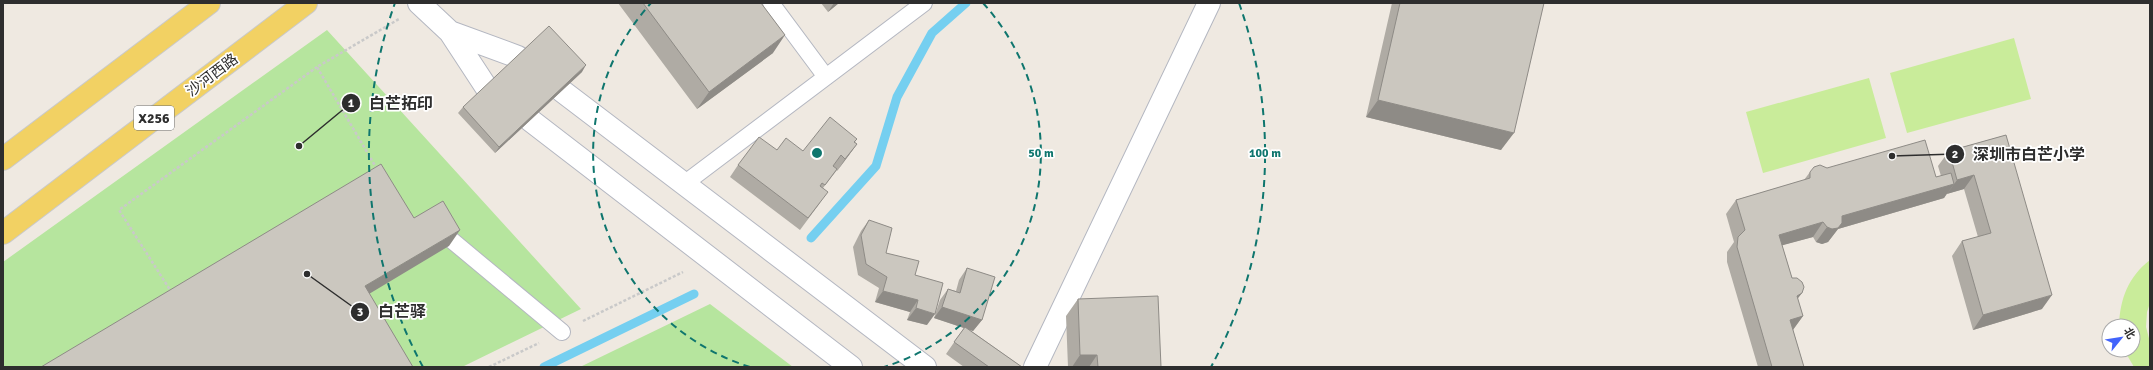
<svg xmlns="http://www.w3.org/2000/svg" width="2153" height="370" font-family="Signika,'Noto Sans SC',sans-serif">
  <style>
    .green { fill: #b6e59e }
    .pitch { fill: #c9ec9a }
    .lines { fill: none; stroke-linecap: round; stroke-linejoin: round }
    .stream { stroke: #75cff0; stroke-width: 9 }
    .lane-casing { stroke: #b4b7c1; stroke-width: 18 }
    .street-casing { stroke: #b4b7c1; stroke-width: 24 }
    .primary-casing { stroke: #c9c9c9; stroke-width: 24 }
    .path { stroke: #c9c9c9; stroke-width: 2.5; stroke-dasharray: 3 2; stroke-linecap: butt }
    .lane { stroke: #fff; stroke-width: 16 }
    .street { stroke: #fff; stroke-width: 22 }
    .primary { stroke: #f2d163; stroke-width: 22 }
    .wall { fill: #afaba4 }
    .shaded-wall { fill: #8e8b86 }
    .building { fill: #cbc7bf; stroke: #8e8b86 }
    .ring { fill: none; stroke: #0f766e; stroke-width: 2; stroke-dasharray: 7 5 }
    .labels { text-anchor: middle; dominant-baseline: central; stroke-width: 3.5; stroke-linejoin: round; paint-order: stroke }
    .shield { fill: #fff; stroke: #6d6d6d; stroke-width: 1 }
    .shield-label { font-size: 14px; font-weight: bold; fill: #2e2e2e }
    .street-label { font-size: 15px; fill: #2e2e2e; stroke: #fff }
    .centre { fill: #0f766e; stroke: #fff; stroke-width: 2 }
    .ring-label { font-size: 12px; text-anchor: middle; font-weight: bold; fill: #0f766e; stroke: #fff; stroke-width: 3.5; stroke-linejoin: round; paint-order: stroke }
    .leader { fill: none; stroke: #2e2e2e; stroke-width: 1.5 }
    .callout-dot { fill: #2e2e2e; stroke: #fff; stroke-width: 1.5 }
    .mark-label { font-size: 12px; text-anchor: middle; font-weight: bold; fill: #fff }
    .callout-label { font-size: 16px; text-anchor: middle; font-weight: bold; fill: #2e2e2e; stroke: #fff; stroke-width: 3.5; stroke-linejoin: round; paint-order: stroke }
  </style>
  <rect width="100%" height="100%" fill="#efe9e1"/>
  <path class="green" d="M 327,30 L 581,309 L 462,367 L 3,367 L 3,262 Z
    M 710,304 L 793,367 L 580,367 Z"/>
  <path class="pitch" d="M 2014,38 L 2031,99 L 1907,133 L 1890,73 Z
    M 1869,78 L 1886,138 L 1763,173 L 1746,112 Z
    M 2150,260 L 2150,303 L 2147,312 L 2146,327 L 2150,342 L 2150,367 L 2134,367 L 2124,350 L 2133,350 L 2133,326 L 2119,326 C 2120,299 2128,277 2150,260 Z"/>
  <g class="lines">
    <path class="stream" d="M 811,238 L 876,166 L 897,97 L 932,33 L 966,3
      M 544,367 L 694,294"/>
    <g class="lane-casing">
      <path id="lane" d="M 771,3 L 826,77
        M 684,184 L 924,3
        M 449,238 L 562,332"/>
    </g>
    <g class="street-casing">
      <path id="street" d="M 419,3 L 450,32 L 486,87
        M 450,32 L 518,57
        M 562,91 L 925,367
        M 530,120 L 851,367
        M 1035,367 L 1209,3"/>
    </g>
    <g class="primary-casing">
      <path id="primary" d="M 3,159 L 209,3
        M 3,233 L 306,3"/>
    </g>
    <path class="path" d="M 377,169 L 317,67 L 399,19
      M 172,293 L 119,210 L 317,67
      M 583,321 L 683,272
      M 489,367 L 539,343"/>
    <use href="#lane" class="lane"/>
    <use href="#street" class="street"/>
    <use href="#primary" class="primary"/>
  </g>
  <path class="wall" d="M 618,3 L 761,3 L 773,53 L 697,109 Z
    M 821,3 L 839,3 L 828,12 Z
    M 1392,3 L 1544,3 L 1501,150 L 1366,117 Z
    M 582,72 L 495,153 L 458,113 L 463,107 Z
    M 2006,135 L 2042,309 L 1973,330 L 1952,256 L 1962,241 L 1978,237 L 1964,189 L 1946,194 L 1944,198 L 1838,229 L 1828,242 L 1822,244 L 1816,242 L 1813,237 L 1782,245 L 1792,278 L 1802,293 L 1797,299 L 1803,316 L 1793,330 L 1804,367 L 1758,367 L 1727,262 L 1727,252 L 1734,242 L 1726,214 L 1736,200 L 1804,180 L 1810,172 L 1827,168 L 1936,177 L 1941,176 L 1938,166 L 1949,151 Z
    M 857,139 L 855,142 L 857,144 L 849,155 L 837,171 L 837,170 L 823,188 L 820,203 L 800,230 L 730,177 L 738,165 L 777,150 L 803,151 Z
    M 869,220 L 886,253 L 915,275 L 927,325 L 907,320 L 910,312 L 875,302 L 879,288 L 858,275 L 853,247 L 861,231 Z
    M 967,268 L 982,320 L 973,331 L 970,330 L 1022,367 L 964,367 L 946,354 L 964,328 L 934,318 L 940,300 L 948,289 L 956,291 L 959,280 Z
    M 1078,299 L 1161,367 L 1068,367 L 1066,316 Z"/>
  <path class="shaded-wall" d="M 834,3 L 839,3 L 828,12 Z
    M 785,35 L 773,53 L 697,109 L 709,92 Z
    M 586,65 L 582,72 L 495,153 L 499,147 Z
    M 1378,100 L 1514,133 L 1501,150 L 1366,117 Z
    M 857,144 L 849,155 L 837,171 L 845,159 Z
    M 1974,175 L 1964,189 L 1947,194 L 1957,180 Z
    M 1954,184 L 1944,198 L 1838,229 L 1828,242 L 1822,244 L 1816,242 L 1827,227 L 1842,216 Z
    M 1823,222 L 1813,237 L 1769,249 L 1779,235 Z
    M 460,230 L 449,246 L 354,303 L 365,286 Z
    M 883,291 L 918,300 L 910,312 L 875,302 Z
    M 1802,293 L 1791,307 L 1797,296 Z
    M 2052,295 L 2042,309 L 1973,330 L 1983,315 Z
    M 942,307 L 982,320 L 973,331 L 934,318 Z
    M 916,308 L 935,314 L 927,325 L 907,320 Z
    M 1803,316 L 1792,331 L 1790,320 Z
    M 1080,355 L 1097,355 L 1089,367 L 1072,367 Z"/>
  <path class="building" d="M 643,3 L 761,3 L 785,35 L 709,92 Z
    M 1400,3 L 1544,3 L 1514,133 L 1378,100 Z
    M 549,26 L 586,65 L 499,147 L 463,107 Z
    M 830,117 L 857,139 L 854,142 L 857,144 L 845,159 L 841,155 L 833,166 L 837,169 L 825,185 L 822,183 L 820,186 L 828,192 L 808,218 L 738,165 L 759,137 L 777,150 L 786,138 L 803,151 Z
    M 2006,135 L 2052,295 L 1983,315 L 1962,241 L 1991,233 L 1974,175 L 1957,180 L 1949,151 Z
    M 1925,140 L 1936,177 L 1951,173 L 1954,184 L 1842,216 L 1842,223 L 1838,228 L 1832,229 L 1827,227 L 1823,222 L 1779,235 L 1792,278 L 1797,278 L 1802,282 L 1804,287 L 1802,293 L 1797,296 L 1803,316 L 1790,320 L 1804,367 L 1772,367 L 1737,247 L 1738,237 L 1745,230 L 1736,200 L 1810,178 L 1810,172 L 1814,167 L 1820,165 L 1827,168 Z
    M 381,164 L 414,218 L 443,201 L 460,230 L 365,286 L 413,367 L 41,367 Z
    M 869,220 L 892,228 L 886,253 L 919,261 L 915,275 L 943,283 L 935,314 L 916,308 L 918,300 L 883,291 L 887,277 L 866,264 L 861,235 Z
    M 967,268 L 995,277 L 982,320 L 942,307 L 948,289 L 960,293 Z
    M 1158,296 L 1161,367 L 1098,367 L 1097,355 L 1080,355 L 1078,299 Z
    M 965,327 L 1022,367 L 989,367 L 954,342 Z"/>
  <g class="ring">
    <path d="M750 367A224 224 0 0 1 651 3M983 3A224 224 0 0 1 884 367"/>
    <path d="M423 367A448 448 0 0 1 395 3M1239 3A448 448 0 0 1 1211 367"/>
  </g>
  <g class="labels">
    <rect class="shield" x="134" y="106" width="40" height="24" rx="3"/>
    <g class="shield-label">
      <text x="154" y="118">X256</text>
    </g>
    <g class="street-label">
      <text transform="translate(212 75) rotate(-37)">沙河西路</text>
    </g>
  </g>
  <circle cx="817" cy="153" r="6" class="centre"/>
  <g class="ring-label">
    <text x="1041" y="157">50 m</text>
    <text x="1265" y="157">100 m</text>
  </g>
  <path class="leader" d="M299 146L351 103M1892 156L1955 154M307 274L360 312"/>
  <g class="callout-dot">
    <circle cx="299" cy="146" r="4"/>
    <circle cx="1892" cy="156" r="4"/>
    <circle cx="307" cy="274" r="4"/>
    <circle cx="351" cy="103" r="10"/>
    <circle cx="1955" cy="154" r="10"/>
    <circle cx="360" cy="312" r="10"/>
  </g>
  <g class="mark-label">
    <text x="351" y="107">1</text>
    <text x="1955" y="158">2</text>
    <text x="360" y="316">3</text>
  </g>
  <g class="callout-label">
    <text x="401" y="109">白芒拓印</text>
    <text x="2029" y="160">深圳市白芒小学</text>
    <text x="402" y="317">白芒驿</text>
  </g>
  <rect width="2153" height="370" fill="none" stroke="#2e2e2e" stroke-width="8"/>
  <g transform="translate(2121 338) rotate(60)"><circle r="19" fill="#ffffff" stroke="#ababab"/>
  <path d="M0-3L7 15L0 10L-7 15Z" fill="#4264fb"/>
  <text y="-6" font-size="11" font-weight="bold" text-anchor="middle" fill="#2e2e2e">北</text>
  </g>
</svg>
